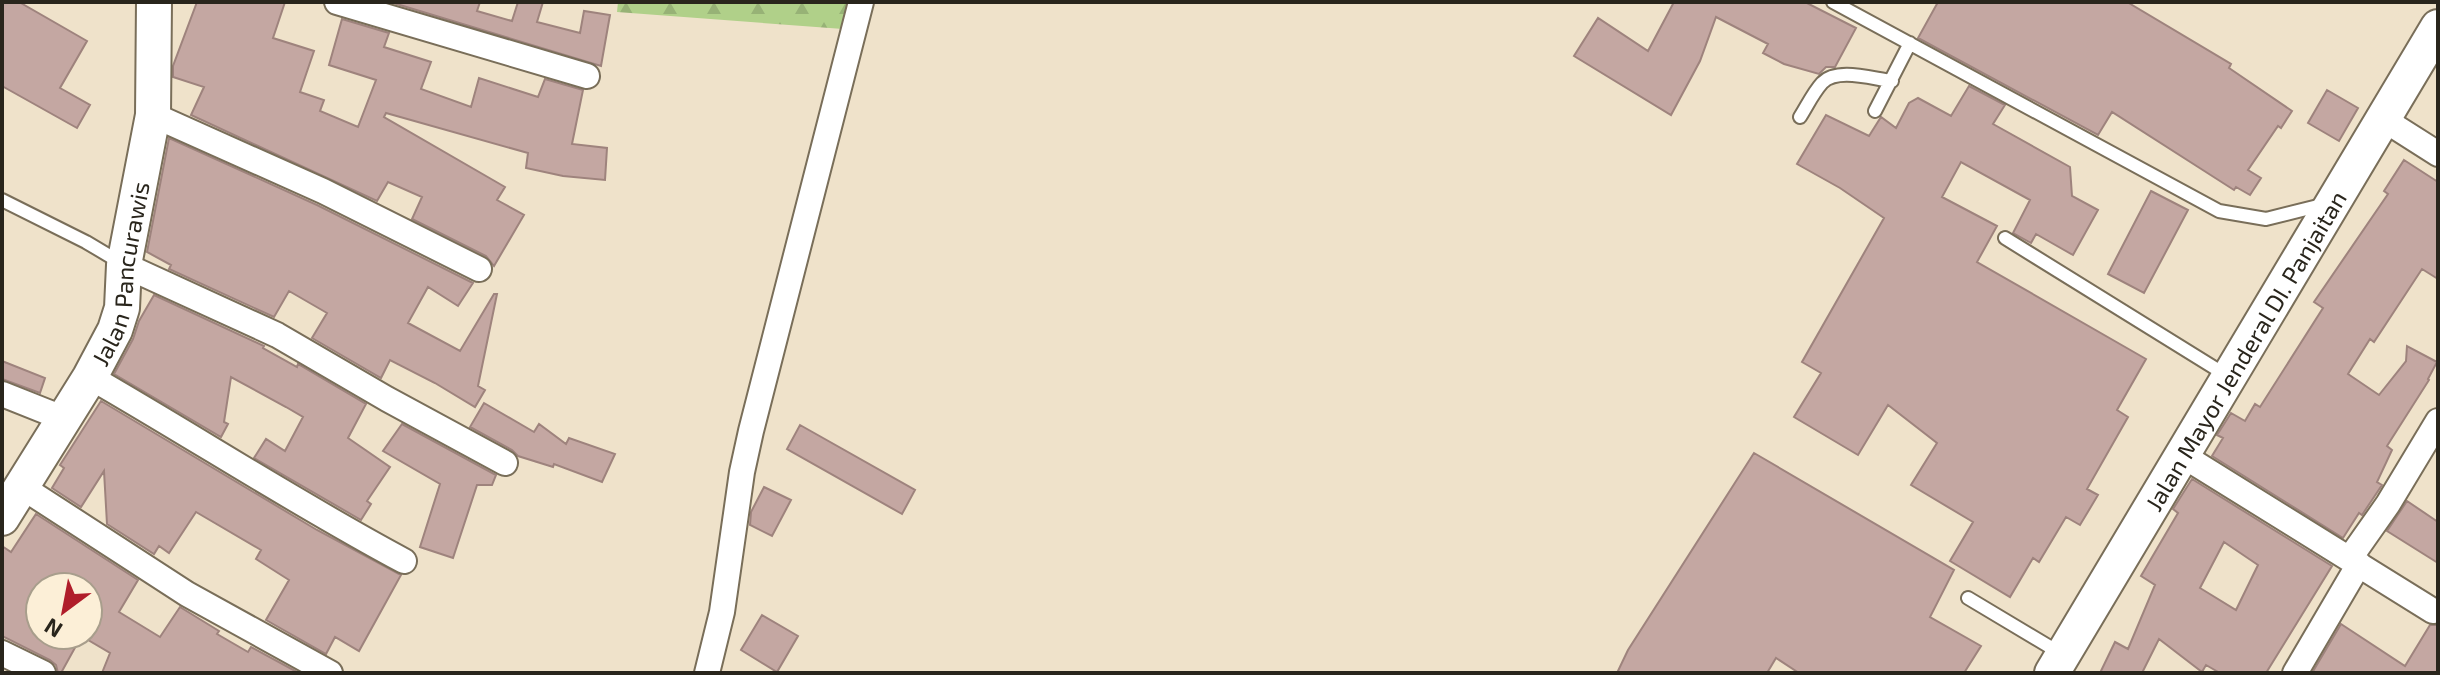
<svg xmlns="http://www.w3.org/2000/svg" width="2440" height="675" font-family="'Exo 2',sans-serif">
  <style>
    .forest { fill: url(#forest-firs) }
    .building { fill: #c4a7a2; stroke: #9e837d; stroke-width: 2; fill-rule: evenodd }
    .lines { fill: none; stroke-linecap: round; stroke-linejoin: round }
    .lane-casing { stroke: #796e59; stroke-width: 16 }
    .street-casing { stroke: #796e59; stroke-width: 28 }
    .secondary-casing { stroke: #796e59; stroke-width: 38 }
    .lane { stroke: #fff; stroke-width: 12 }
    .street { stroke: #fff; stroke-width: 24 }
    .secondary { stroke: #fff; stroke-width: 34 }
    .labels { text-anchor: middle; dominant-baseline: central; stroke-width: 6; stroke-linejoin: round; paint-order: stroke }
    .street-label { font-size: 24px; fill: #29251c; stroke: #fcefd7 }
  </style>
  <defs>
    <pattern id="forest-firs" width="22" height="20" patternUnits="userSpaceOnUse" patternTransform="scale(2)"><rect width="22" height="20" fill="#b0d089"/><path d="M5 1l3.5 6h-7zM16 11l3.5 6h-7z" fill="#97b276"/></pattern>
  </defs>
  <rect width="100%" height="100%" fill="#efe2ca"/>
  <path class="forest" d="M 618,2 L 849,2 L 843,29 L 617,12 Z"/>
  <path class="building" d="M 2,2 L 19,2 L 87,41 L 60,88 L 90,105 L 77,128 L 2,86 Z
    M 197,2 L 285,2 L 273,38 L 314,51 L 300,92 L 324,100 L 320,111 L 358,127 L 376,80 L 329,65 L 342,19 L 389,33 L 384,47 L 431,62 L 421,89 L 471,107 L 479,78 L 538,97 L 545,79 L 583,90 L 572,144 L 607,148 L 605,180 L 563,176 L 526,168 L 528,153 L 386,113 L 384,117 L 505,187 L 497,200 L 524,215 L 494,266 L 486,256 L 412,219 L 422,197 L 388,182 L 377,201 L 191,115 L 204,87 L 173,77 L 173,66 Z
    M 390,2 L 480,2 L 477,11 L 512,21 L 518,2 L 543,2 L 537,22 L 580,33 L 584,11 L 610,15 L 601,66 Z
    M 1674,2 L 1805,2 L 1856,28 L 1835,67 L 1826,67 L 1819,74 L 1784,64 L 1763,53 L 1768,44 L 1716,17 L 1700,61 L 1671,115 L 1574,56 L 1598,18 L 1648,51 Z
    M 1938,2 L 2127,2 L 2231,64 L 2229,68 L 2292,111 L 2281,128 L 2278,126 L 2248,170 L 2261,178 L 2250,195 L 2236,187 L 2234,190 L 2112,112 L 2098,135 L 1918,38 Z
    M 1969,86 L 2005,105 L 1993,124 L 2070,167 L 2072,196 L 2098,210 L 2073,255 L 2036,234 L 2031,243 L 2013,233 L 2030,200 L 1961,162 L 1942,197 L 1997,226 L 1977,262 L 2146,359 L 2117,410 L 2128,417 L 2087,489 L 2098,495 L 2080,525 L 2066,517 L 2039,562 L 2033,558 L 2010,597 L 1950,561 L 1973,522 L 1911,485 L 1937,443 L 1888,405 L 1858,455 L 1794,417 L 1821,373 L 1802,362 L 1884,218 L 1840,188 L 1797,164 L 1826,115 L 1869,136 L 1881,117 L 1896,128 L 1909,103 L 1918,98 L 1951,116 Z
    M 2327,90 L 2358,108 L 2339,141 L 2308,123 Z
    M 169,138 L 317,205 L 473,283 L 458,306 L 428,287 L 408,323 L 460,351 L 494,294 L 497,294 L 478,386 L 485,390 L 475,407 L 435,383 L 390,360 L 381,378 L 312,338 L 327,313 L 289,291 L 274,317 L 169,269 L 171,265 L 147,252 Z
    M 2404,160 L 2438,182 L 2438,279 L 2422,269 L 2374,342 L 2370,339 L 2348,374 L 2379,395 L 2406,361 L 2407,346 L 2437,362 L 2428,379 L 2429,380 L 2387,446 L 2392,450 L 2377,482 L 2382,485 L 2362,515 L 2359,513 L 2343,538 L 2212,456 L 2223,438 L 2217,435 L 2231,413 L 2245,421 L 2255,404 L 2260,407 L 2323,308 L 2314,302 L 2388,194 L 2384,191 Z
    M 2151,191 L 2188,210 L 2144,293 L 2108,274 Z
    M 154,295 L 264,346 L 263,348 L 297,367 L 298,364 L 366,404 L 348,438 L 390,467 L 367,501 L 371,504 L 361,520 L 254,458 L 266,439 L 285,451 L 303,417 L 286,407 L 231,377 L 224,422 L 228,424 L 221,437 L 114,374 L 133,339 L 139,321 Z
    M 2,361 L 45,378 L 40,393 L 2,379 Z
    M 101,401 L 317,530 L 401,575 L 359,651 L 335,637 L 326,654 L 266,620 L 289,580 L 256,559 L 261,550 L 196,512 L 169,553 L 159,546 L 154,554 L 107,524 L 104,471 L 81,507 L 52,488 L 64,468 L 60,465 Z
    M 484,403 L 534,432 L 539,424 L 566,444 L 569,438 L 615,454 L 602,482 L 554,464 L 553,467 L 518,456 L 512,450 L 470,427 Z
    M 402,424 L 496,475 L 492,485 L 477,485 L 453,558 L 420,547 L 440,484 L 383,451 Z
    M 800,425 L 915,490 L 902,514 L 787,449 Z
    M 1754,453 L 1954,570 L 1930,617 L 1981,646 L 1964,673 L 1799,673 L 1776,658 L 1767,673 L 1617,673 L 1628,650 Z
    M 2192,479 L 2332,566 L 2266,673 L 2220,673 L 2206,665 L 2202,672 L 2159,639 L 2142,673 L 2100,673 L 2115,642 L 2128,649 L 2155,585 L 2141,576 L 2178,513 L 2173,509 ZM 2224,542 L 2258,565 L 2236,610 L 2200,588 Z
    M 764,487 L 791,500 L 772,536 L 750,525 L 751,512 Z
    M 2407,501 L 2438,522 L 2438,563 L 2387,531 Z
    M 36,514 L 138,580 L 119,612 L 160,637 L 180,607 L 219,631 L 217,634 L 248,652 L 251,647 L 299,673 L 102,673 L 110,653 L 83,637 L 88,635 L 88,629 L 100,609 L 88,602 L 88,587 L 40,587 L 40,635 L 82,635 L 61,673 L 58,673 L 56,665 L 50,660 L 2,636 L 2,546 L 11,552 Z
    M 762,615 L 798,636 L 777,672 L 741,650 Z
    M 2341,624 L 2405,666 L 2430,625 L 2438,625 L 2438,673 L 2312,673 Z"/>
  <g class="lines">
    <g class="lane-casing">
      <path id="lane" d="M 1833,2 L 2219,211 L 2266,219 L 2326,204
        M 1875,111 L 1910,43
        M 1800,117 C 1807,106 1813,93 1822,83 C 1837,67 1873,79 1892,81
        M 2,200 L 86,242 L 123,264
        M 2005,238 L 2226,375
        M 1968,598 L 2060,653"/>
    </g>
    <g class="street-casing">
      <path id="street" d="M 337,2 L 587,76
        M 153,115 L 323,191 L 479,269
        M 2383,119 L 2438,154
        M 124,265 L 277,335 L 387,399 L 505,463
        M 90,377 C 196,438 297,504 404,561
        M 2,394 L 65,419
        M 2182,455 L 2433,611
        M 22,487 L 187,594 L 330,673
        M 2350,558 L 2388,504 L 2438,421
        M 2,653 L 43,673
        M 707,673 L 722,612 L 742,472 L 751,431 L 861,2
        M 2295,673 L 2359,564"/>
    </g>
    <g class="secondary-casing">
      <g id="secondary">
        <path id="s1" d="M 2,518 L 90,377 L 115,330 L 122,308 L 124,265 L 153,115 L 154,2"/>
        <path id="s2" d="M 2052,673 L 2438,27"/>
      </g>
    </g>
    <use href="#lane" class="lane"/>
    <use href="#street" class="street"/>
    <use href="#secondary" class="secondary"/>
  </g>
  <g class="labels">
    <g class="street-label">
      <text stroke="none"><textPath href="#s1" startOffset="276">Jalan Pancurawis</textPath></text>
      <text stroke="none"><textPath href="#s2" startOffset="376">Jalan Mayor Jenderal DI. Panjaitan</textPath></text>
    </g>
  </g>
  <rect width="2440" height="675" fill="none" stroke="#29251c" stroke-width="8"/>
  <g transform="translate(64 611) rotate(212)"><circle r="38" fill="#fcefd7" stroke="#a89e8c" stroke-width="2"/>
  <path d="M0-6L14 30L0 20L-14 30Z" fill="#b01d2a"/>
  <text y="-12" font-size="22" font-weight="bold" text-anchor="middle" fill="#29251c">N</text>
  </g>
</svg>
